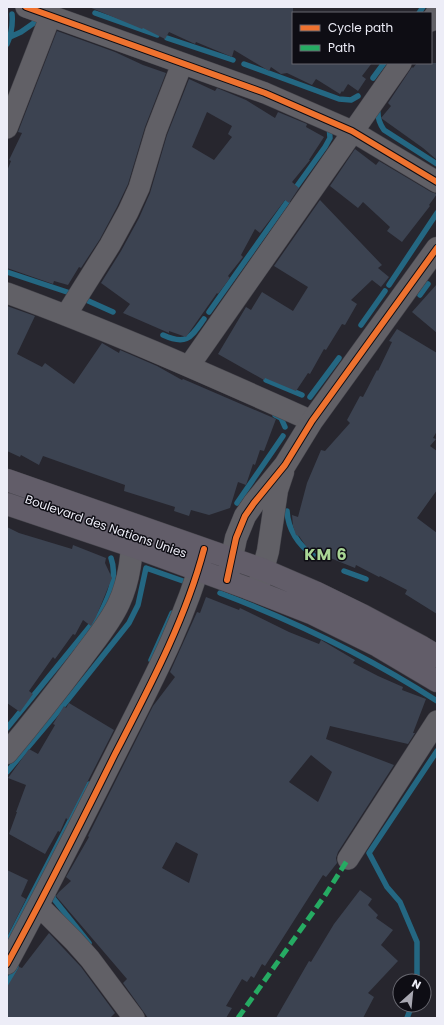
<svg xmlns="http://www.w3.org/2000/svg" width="444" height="1025" font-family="Poppins,sans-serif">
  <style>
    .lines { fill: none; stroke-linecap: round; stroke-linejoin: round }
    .stream { stroke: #246782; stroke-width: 5.5 }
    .building { fill: #3c4351; fill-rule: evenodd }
    .minor-casing { stroke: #45444b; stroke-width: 22 }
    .tertiary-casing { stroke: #45444b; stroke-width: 23 }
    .primary-casing { stroke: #45444b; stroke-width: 23 }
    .minor { stroke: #616066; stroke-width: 21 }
    .tertiary { stroke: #616066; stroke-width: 22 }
    .primary { stroke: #625d69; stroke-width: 22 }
    .quiet { stroke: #26ab63; stroke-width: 5; stroke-dasharray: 10 5; stroke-linecap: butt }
    .cycleway-casing { stroke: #0e0d14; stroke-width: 8 }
    .cycleway { stroke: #ef722f; stroke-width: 6 }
    .labels { text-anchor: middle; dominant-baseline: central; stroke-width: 3; stroke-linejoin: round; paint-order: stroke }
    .street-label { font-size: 12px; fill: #ededf7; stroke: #0e0d14 }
    .district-label { font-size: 16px; font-weight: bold; letter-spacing: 1px; fill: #a9d695; stroke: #0e0d14 }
  </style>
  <rect width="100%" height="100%" fill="#27262e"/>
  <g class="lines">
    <path class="stream" d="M 95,13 L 157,35
      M 419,13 L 423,7
      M 10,37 L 21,32 L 41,18
      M 167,38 L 233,60
      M 7,44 C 12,33 13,25 12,14
      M 244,64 L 339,99 L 351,100 L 358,96
      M 373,78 L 384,63
      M 378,108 C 377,117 379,123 384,130 L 437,164
      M 297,186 L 325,147 L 330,138 L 329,125
      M 7,272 L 73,294
      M 389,285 L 437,213
      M 420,295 L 428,284
      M 84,299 L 113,312
      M 209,312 L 287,202
      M 361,325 L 385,291
      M 163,335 C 187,346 191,337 204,319
      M 266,380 L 302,395
      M 310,397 L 339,358
      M 275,415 L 281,418 L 285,427
      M 237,503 L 283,436
      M 287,511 C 288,529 298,545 313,555
      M 344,571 L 366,579
      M 220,593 C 296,622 369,657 437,701
      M 151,660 L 172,613
      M 7,728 L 100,614 C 109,596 118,577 111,558
      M 7,772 L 66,702 L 129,623 L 138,605 L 146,568 L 183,581
      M 53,893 L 53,898 L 89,943
      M 9,939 L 89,784
      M 417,981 L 417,942 L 400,902 L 387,887 L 369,853 L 437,751
      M 7,984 L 16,967
      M 407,1018 L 412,1005"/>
  </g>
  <path class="building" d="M 89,7 L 293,7 L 293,63 L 372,63 L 362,76 L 366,79 L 358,91 L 348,84 L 343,92 L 342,91 L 340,94 L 316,79 L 312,85 L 287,73 L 281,74 L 271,67 L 269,71 L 234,50 L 232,57 L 196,42 L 195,44 L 169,32 L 165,39 L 143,28 L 142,29 Z
    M 57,31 L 115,52 L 143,65 L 166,73 L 145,127 L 128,184 L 117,207 L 100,239 L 81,268 L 79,267 L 68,285 L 54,281 L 53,284 L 7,268 L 7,171 L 11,161 L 9,160 L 22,133 L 18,132 Z
    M 417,63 L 437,63 L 437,160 L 423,148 L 381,118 L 391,106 L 388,103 L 412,67 L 413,68 Z
    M 189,79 L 215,91 L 217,88 L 246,100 L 275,118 L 278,112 L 307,124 L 306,127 L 324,137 L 309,160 L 310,160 L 292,182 L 299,188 L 289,203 L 285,200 L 260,233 L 255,229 L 241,255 L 243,257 L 228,276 L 230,278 L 218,294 L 217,293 L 186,337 L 169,331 L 169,333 L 123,313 L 130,304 L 101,283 L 121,251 L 139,218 L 150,193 L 167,135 ZM 207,112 L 232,126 L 228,134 L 232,137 L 214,160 L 192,147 Z
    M 355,149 L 376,165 L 379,161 L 431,192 L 437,194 L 429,205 L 430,206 L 402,242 L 387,231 L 390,227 L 363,202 L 358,208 L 330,186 Z
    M 320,200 L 382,265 L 378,268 L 389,277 L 381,287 L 372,280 L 351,300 L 357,304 L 345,325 L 342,324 L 326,350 L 324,349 L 310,374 L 308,373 L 296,391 L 265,378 L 264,380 L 218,354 L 246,307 L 251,310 L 262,292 L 293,311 L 308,287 L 274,266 Z
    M 437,284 L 437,333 L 412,312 Z
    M 7,306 L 35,316 L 17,354 L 42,367 L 45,363 L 74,384 L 102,343 L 119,353 L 120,350 L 157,366 L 182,380 L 183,379 L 276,419 L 264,451 L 260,450 L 255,465 L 253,464 L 246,485 L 238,482 L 230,508 L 209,515 L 191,510 L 189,516 L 174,511 L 175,507 L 124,491 L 125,485 L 43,456 L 39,465 L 21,455 L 20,457 L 7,451 Z
    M 397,329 L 437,353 L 437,431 L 433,438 L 436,439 L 430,446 L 437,451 L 437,490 L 417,518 L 437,533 L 437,614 L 405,594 L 407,590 L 380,576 L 379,577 L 356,565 L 355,568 L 308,549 L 299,536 L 296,535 L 293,526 L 292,515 L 298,517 L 307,483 L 321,450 L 325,451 L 350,423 L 347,420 L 360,396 L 363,397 L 377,370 L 378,371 L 392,342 L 389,341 Z
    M 7,527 L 19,533 L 72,549 L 73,545 L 106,558 L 105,563 L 112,578 L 96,617 L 91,626 L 83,620 L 75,635 L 73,634 L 55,659 L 53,657 L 29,691 L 33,694 L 20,712 L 7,703 Z
    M 206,597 L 239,610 L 240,608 L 289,632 L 319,644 L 321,640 L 355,660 L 353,663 L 378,676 L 403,687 L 402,690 L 426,699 L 413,733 L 415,733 L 408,744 L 330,726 L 326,739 L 394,765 L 338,852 L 336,858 L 337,863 L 326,877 L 323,875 L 265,966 L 262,964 L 254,978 L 251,976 L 247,982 L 242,979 L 226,1006 L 232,1008 L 226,1018 L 148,1018 L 123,983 L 127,979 L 56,896 L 59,892 L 71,881 L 66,877 L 89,837 L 88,836 L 153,706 L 175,677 L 170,672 L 197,612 L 200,613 ZM 311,755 L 332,772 L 318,802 L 289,782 ZM 176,842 L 198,854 L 189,883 L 162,868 Z
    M 69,703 L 114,730 L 68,820 L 66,818 L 60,832 L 58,831 L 45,854 L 9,834 L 17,812 L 16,812 L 26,785 L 8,778 L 29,749 L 38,754 L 55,725 L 53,724 L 64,706 L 66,708 Z
    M 7,870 L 28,880 L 21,896 L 26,899 L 7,937 Z
    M 360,890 L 372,899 L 368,905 L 378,915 L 376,918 L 393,930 L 381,945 L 398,961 L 368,993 L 374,997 L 363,1018 L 276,1018 L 309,961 L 311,962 L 334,924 Z
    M 49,933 L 81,967 L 115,1013 L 110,1018 L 7,1018 L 7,987 L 19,967 L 22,968 Z"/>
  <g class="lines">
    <g class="minor-casing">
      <path id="minor" d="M 26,7 L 265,93 L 352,131 L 437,182
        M 431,21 L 437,12
        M 7,128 L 50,17
        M 7,293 C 111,331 211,376 312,421
        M 66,315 L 110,245 L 128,212 L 139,188 L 156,131 L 182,64
        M 189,366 L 401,63
        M 348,859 L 437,721
        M 39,906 L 74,941 L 90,959 L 134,1018
        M 7,964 C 45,894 81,822 117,751 C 149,687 184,623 203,554"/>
    </g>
    <g class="tertiary-casing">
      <path id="tertiary" d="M 228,576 L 236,538 L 245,516 L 254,503 L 285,465 L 312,421 L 437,248
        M 258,588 L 268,551 L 277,490 L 283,472
        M 7,753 C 33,722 58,690 82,658 C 95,640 110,623 119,603 C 130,579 132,554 133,528"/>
    </g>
    <g class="primary-casing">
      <path id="primary" d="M 7,480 L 264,570 L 315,592 L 362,615 L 422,647 L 437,656
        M 7,504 L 132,546 L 247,588 L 311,613 L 378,646 L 437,681"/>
    </g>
    <use href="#minor" class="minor"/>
    <use href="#tertiary" class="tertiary"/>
    <use href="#primary" class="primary"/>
    <path class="quiet" d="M 238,1018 L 326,894 L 348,859"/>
    <g class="cycleway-casing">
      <path id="cycleway" d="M 26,7 L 265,93 L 352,131 L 437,182
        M 227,580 L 236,538 L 245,516 L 254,503 L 285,465 L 312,421 L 437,248
        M 7,964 C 45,895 80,825 115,754 C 149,688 185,621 204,549"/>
    </g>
    <use href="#cycleway" class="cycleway"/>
  </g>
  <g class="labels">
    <g class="street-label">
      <text transform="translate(106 526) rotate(19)">Boulevard des Nations Unies</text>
    </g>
    <g class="district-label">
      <text x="326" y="554">KM 6</text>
    </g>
  </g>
  <rect width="444" height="1025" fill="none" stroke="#ededf7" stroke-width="16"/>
  <rect x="292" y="12" width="140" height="52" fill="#0e0d14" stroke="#67676f"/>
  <rect x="300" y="25" width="20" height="6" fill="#ef722f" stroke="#67676f"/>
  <text x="328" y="32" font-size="12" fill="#ededf7">Cycle path</text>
  <rect x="300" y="45" width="20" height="6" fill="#26ab63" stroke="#67676f"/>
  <text x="328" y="52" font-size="12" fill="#ededf7">Path</text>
  <g transform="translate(412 993) rotate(27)"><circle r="19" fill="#0e0d14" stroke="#67676f"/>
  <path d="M0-3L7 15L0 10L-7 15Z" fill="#a8a7b1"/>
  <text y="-6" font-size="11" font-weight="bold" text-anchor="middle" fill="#ededf7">N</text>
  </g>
</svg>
